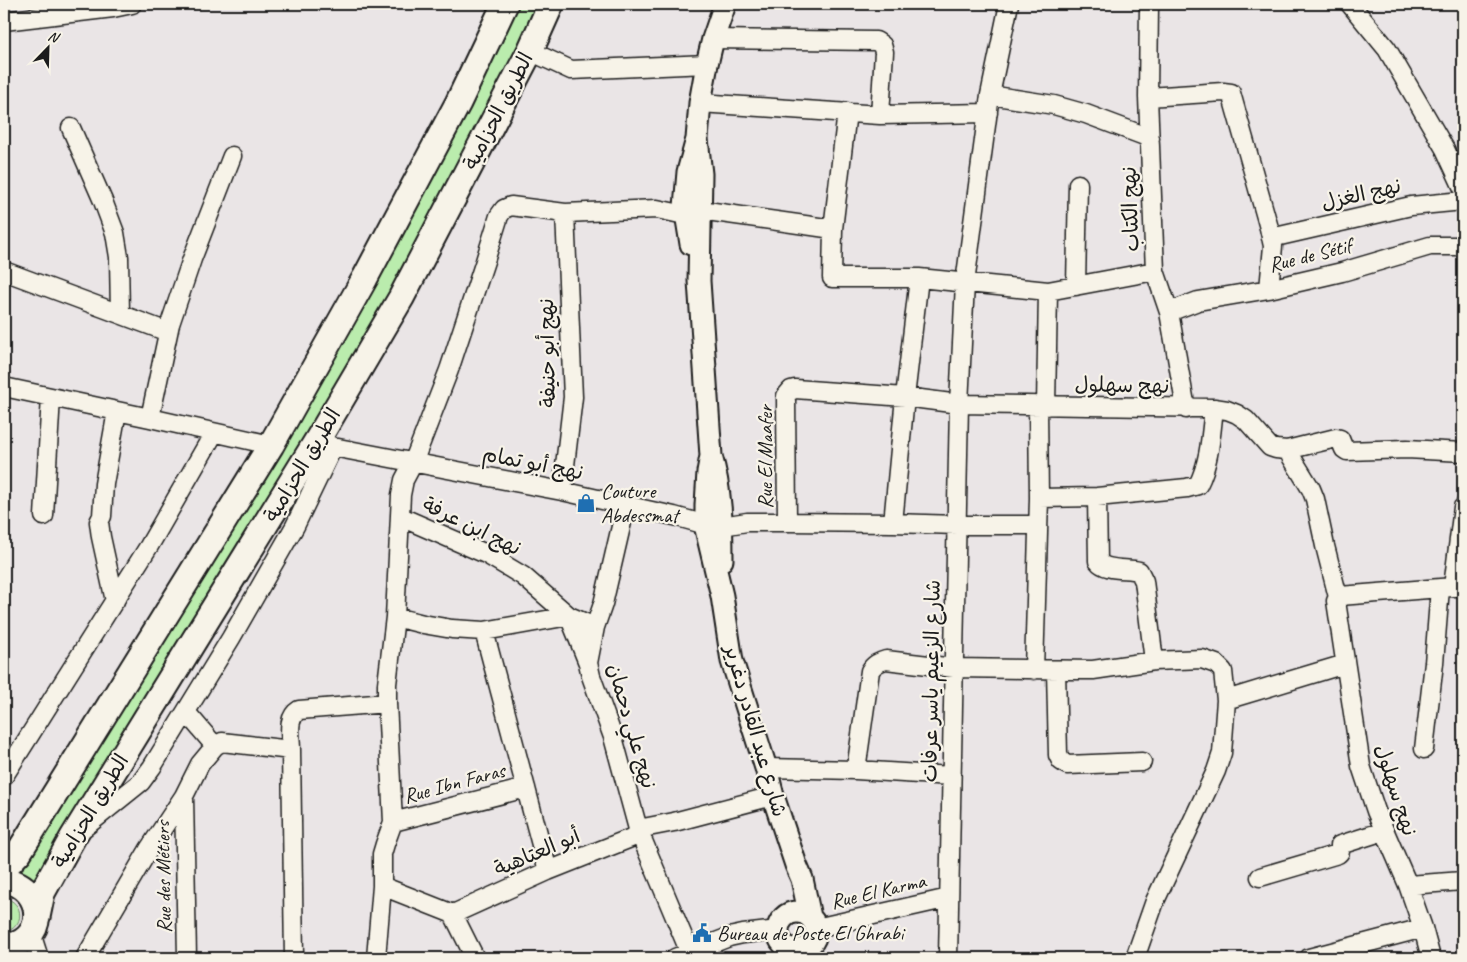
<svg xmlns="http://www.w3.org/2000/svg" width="1467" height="962" font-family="Caveat,'Playpen Sans Arabic',sans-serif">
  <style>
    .green { fill: #baecad; stroke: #6b8464 }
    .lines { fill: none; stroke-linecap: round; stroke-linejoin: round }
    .minor-casing { stroke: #1c1c1c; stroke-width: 21 }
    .major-casing { stroke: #1c1c1c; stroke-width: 25 }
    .highway-casing { stroke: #1c1c1c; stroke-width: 29 }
    .minor { stroke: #f7f3e8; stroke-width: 18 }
    .major { stroke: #f7f3e8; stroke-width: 21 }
    .highway { stroke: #f7f3e8; stroke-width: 25 }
    .labels { text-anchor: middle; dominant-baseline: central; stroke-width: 4.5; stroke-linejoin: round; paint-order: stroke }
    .street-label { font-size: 21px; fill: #1c1c1c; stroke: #f7f3e8 }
    .poi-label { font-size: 21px; fill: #1c1c1c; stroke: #f7f3e8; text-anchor: start }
  </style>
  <rect width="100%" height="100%" fill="#eae5e6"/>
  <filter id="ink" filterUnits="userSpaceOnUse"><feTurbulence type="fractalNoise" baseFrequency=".02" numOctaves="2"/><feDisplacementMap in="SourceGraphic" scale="10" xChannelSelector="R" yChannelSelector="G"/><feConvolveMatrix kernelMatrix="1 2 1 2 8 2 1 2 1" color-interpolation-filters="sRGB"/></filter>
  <g filter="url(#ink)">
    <path class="green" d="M 513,4 L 540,4 L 393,291 L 33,885 L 18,875 L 294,425 Z
      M 4,898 C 25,902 25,928 4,932 Z"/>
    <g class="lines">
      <g class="minor-casing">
        <path id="minor" d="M 1149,4 L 1148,97 L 1155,271 L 1169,312 L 1186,409
          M 1350,4 L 1387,49 L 1445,149 L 1463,188
          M 4,21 L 113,8 L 132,4
          M 713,39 L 876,41 L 882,45 L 884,52 L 880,115
          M 530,51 L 571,70 L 707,64
          M 990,95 L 1054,105 L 1086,114 L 1150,138
          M 1148,97 L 1223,92 L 1231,93 L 1269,228 L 1273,246 L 1269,289
          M 700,103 L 880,115 L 988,113
          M 847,112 L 833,229 L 832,278 L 919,278
          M 71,128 L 103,201 L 115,233 L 119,257 L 120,314
          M 1271,238 L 1411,206 L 1463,201
          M 4,271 L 168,332
          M 1076,286 L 1078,184
          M 1169,312 L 1198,301 L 1269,289 L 1342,272 L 1430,246 L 1463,246
          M 4,387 L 150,418 L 271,445
          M 1046,406 L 1048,291
          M 150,418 L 170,324 L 192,259 L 232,156
          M 318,439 L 333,447 L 562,491 L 674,516 L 710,526 L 722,526 L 747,522 L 787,522 L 893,523 L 957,525 L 1038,525
          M 1287,450 L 1311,489 L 1315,499 L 1325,546 L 1338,597
          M 562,491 L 573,397 L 565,213
          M 1097,497 L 1098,561 C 1105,571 1127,568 1139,571 L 1144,581 L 1154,661
          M 1039,498 L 1097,497 L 1187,488 L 1198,485 C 1210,462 1211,433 1214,408
          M 626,505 L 603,604 L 595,627 L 588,663 L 591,676 L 613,737 L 638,829 L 690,953
          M 44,516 L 51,397
          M 401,517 L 486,554 L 523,576 L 569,616 L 595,627
          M 787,522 L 786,396 L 791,390 L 795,389 L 905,397 L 959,404 L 1214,408 L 1227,410 L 1237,414 L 1246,420 L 1270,447 L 1276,449 L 1287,450 L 1336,438 L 1340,439 L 1344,449 L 1347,451 L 1407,449 L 1463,452
          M 893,523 L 905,397 L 919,278 L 1048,291 L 1155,271
          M 1453,587 L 1463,507
          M 115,601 L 101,537 L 99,522 L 102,516 L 104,484 L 117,411
          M 569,616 L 588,663
          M 395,617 L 423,624 L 452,629 L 484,631 L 569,616
          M 484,631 L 548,871
          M 1034,670 L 1039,498 L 1038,406
          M 1056,670 L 1058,755 L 1061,761 L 1067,765 L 1142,762
          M 1226,700 L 1345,664
          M 186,712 L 215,746
          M 1424,749 L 1434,663 L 1440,588
          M 291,750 L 294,958
          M 766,768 L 856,770 L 951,776
          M 856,770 L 870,671 C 874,664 879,662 886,660 L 954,668 L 1093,670 L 1154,661 L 1202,659 L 1216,664 L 1223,671 L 1226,700 L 1222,753 L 1216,771 L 1155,901 L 1135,958
          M 4,776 L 149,546 L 214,433
          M 184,796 L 187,958
          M 393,822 L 526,788
          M 85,827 L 141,782 L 152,767 L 231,638 L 295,526 L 333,447
          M 638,829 L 674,822 L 773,796
          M 1260,877 L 1338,854 L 1340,852 L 1340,845 L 1384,831
          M 1408,885 L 1463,881
          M 382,886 L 453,914 L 475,958
          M 453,914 L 548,871 L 641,834
          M 34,926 L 31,933 L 39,958
          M 816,928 L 949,898
          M 85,958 L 149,849 L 184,796 L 200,764 L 215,746 L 222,742 L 291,750 C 291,736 286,718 299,710 L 387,703
          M 376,958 L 382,886 L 382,854 L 385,844 L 393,822 L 387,703 L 387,684 L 395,617 L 401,495 L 404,480 L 413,463 L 449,370 L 485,261 L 499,216 L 504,209 L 511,206 L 565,213 L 657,209 L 685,215 L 693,214 L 700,210 L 833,229
          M 675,958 L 729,937 L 743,934 L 778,930
          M 948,958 L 959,404 L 965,283 L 990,95 L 1009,4
          M 1309,958 L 1423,928
          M 1431,958 L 1423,928 L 1408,885 L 1376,811 L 1361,766 L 1336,601 L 1338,597 L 1340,596 L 1453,587 L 1463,587"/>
      </g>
      <g class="major-casing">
        <path id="major" d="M 697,139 L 701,174 L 699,281 L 711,456 C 721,490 722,525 722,560
          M 691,244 L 685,207 L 688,172 L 697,139 L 700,103 L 707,64 L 713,39 L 725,4
          M 711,456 L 708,472 L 706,505 L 706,529 L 722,596 L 732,661 L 766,768 L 773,796 L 796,865 L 802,879 L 810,917
          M778 931a19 19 0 1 1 38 0a19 19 0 1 1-38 0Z"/>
      </g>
      <g class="highway-casing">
        <path id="highway" d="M 4,868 L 19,852 L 271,445 L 365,278 L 458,103 L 505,4
          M 4,880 C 50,887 45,947 4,946
          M 37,917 L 42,893 L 73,837 L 318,439 L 401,298 L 530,51 L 551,4"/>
      </g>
      <use href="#minor" class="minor"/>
      <use href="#major" class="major"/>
      <use href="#highway" class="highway"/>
    </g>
  </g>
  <defs>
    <g id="shop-bare" transform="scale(1.5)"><path d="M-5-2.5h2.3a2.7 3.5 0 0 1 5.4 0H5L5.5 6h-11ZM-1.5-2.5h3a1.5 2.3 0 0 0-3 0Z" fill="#1f6fb2" stroke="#f7f3e8" stroke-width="2.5" paint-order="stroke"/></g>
    <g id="civic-bare" transform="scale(1.5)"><path d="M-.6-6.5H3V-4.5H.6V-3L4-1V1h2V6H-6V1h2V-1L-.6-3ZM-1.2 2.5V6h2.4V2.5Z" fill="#1f6fb2" stroke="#f7f3e8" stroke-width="2.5" paint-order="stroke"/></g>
  </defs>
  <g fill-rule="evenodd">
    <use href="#shop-bare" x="586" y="503"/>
    <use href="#civic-bare" x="702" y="933"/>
  </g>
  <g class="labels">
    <g class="street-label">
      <text transform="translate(498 111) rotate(-63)">الطريق الحزامية</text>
      <text transform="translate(1361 194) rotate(-13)">نهج الغزل</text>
      <text transform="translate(1130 209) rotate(-92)">نهج الكتاب</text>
      <text transform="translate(1310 255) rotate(-14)">Rue de Sétif</text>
      <text transform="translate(547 353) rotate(-91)">نهج أبو حنيفة</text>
      <text transform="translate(1122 385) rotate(1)">نهج سهلول</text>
      <text transform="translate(765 457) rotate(-90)">Rue El Maafer</text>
      <text transform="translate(533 463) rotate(11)">نهج أبو تمام</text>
      <text transform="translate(302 465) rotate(-59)">الطريق الحزامية</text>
      <text transform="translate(472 526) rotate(26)">نهج ابن عرفة</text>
      <text transform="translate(931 681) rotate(-89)">شارع الزعيم ياسر عرفات</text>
      <text transform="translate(632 726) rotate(74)">نهج علي دحمان</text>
      <text transform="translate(756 731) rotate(74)">شارع عبد القادر دغرير</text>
      <text transform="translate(454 783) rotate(-15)">Rue Ibn Faras</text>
      <text transform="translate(1396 790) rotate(72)">نهج سهلول</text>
      <text transform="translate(90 811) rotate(-59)">الطريق الحزامية</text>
      <text transform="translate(537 852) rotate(-23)">أبو العتاهية</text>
      <text transform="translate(163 877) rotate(-91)">Rue des Métiers</text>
      <text transform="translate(878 891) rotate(-13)">Rue El Karma</text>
    </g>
    <g class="poi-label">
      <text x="601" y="491">Couture<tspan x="601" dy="24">Abdessmat</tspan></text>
      <text x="717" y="933">Bureau de Poste El Ghrabi</text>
    </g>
  </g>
  <rect width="1467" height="962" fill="none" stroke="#f7f3e8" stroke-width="20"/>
  <rect x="10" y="10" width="1447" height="942" fill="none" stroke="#1c1c1c" stroke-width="2" filter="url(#ink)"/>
  <g transform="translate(48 48) rotate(23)" stroke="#f7f3e8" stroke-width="4" paint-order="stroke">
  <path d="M0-4L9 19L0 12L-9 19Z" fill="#1c1c1c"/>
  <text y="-8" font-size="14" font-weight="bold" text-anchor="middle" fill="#1c1c1c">N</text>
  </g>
</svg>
